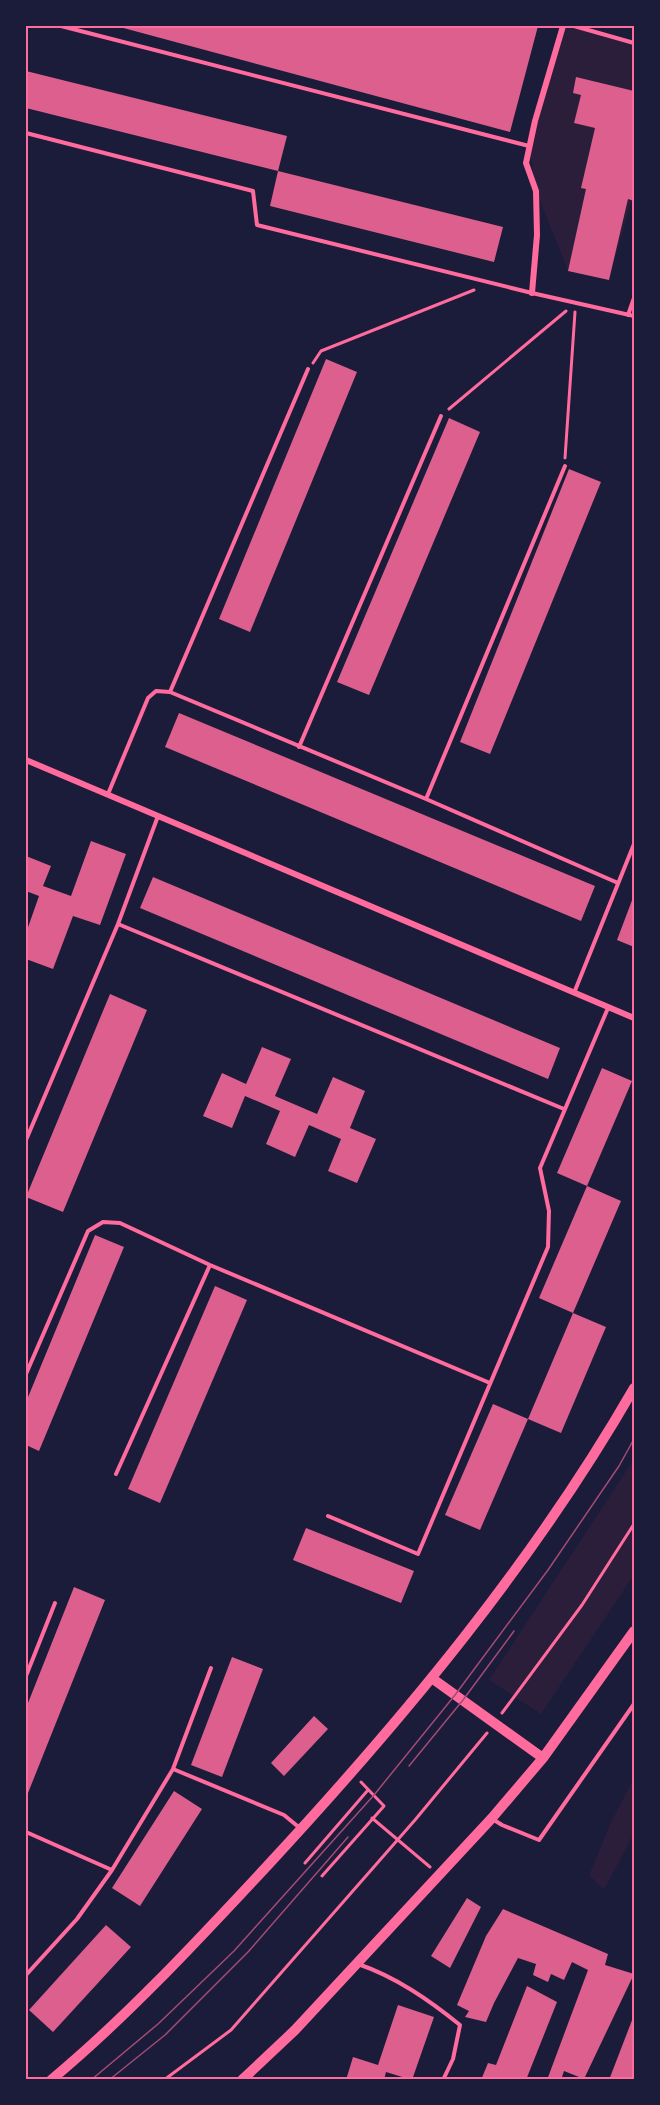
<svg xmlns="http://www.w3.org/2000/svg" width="660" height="2105" font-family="Barlow,sans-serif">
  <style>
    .green { fill: #2a1e3b }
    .building { fill: #dd5f8e }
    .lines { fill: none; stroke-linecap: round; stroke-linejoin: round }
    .path { stroke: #ff6b9d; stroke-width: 3 }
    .service { stroke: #ff6b9d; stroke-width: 4 }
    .minor { stroke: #ff6b9d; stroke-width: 6 }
    .secondary { stroke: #ff6b9d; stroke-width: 10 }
    .tram { stroke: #a44b75; stroke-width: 1.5 }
    .neatline { fill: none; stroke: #ff6b9d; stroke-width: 2 }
  </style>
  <rect width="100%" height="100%" fill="#1b1b3a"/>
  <path class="green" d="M 563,26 L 574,26 L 634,43 L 634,192 L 609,280 L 568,271 L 536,191 L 529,146 Z
    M 634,1459 L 634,1575 L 541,1714 L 489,1680 Z
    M 634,1778 L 634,1834 L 604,1890 L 589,1875 L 611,1822 Z"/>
  <path class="building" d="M 116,26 L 538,26 L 510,132 Z
    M 26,71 L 287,136 L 278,171 L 26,108 Z
    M 576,77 L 634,91 L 634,201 L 628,199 L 609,280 L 568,271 L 586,189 L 581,188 L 595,128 L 574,123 L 581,95 L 573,93 Z
    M 278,171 L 503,227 L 494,262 L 270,206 Z
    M 326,359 L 357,372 L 250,632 L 219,619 Z
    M 449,418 L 480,432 L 369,695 L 337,682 Z
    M 569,469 L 601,482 L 490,754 L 460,742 Z
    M 179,713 L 595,886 L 581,921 L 165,747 Z
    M 91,841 L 126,854 L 100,925 L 73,916 L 53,969 L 26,959 L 26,933 L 39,896 L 26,891 L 26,856 L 51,866 L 43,886 L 71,896 Z
    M 153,877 L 560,1048 L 548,1079 L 140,908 Z
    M 634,895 L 634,947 L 617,940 Z
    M 110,994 L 147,1010 L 63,1212 L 26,1197 Z
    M 262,1047 L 291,1059 L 275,1096 L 317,1114 L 333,1077 L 365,1091 L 350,1128 L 376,1139 L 357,1183 L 328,1171 L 341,1139 L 309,1125 L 295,1157 L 266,1144 L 280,1111 L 245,1096 L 232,1128 L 203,1116 L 222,1073 L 246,1084 Z
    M 602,1068 L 632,1081 L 587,1186 L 557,1173 Z
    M 587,1186 L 621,1201 L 573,1313 L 539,1298 Z
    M 95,1235 L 124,1247 L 39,1451 L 26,1445 L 26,1402 Z
    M 215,1286 L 247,1300 L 160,1503 L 128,1489 Z
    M 573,1313 L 606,1327 L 561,1433 L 528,1419 Z
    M 493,1404 L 528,1419 L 480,1530 L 445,1515 Z
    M 306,1528 L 414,1571 L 401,1603 L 293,1560 Z
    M 74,1587 L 105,1600 L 26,1798 L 26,1708 Z
    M 232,1657 L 263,1669 L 222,1777 L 191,1765 Z
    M 314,1716 L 328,1729 L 284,1776 L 271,1763 Z
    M 174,1791 L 202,1809 L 140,1906 L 112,1888 Z
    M 467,1898 L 481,1907 L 450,1968 L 431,1956 Z
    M 503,1909 L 608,1954 L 605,1965 L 634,1974 L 584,2079 L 564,2071 L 561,2080 L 547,2080 L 588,1970 L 572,1962 L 564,1980 L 551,1974 L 548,1982 L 533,1975 L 536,1964 L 518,1958 L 494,2003 L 486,2022 L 465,2017 L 469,2011 L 457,2005 L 486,1936 Z
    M 106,1925 L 131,1947 L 53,2032 L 29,2010 Z
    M 527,1986 L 557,2002 L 526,2080 L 481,2080 L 488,2063 L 496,2065 Z
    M 398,2005 L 434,2017 L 412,2080 L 386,2072 L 384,2080 L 346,2080 L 353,2057 L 378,2065 Z
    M 634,2015 L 634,2080 L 609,2080 Z"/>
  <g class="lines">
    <path class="path" d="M 313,363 L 321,351 L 474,290
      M 449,409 L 566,311
      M 565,458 L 575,312
      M 502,1713 L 582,1605 L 634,1524
      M 372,1818 L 430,1867
      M 305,1863 L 368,1790
      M 322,1876 L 384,1806 L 361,1782
      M 164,2080 L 231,2030 L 415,1820 L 487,1733"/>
    <path class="service" d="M 61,26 L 529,146
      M 574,26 L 634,43
      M 26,133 L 253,191 L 257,225 L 532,293 L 634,316
      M 628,315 L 634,298
      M 170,692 L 308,369
      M 299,747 L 441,416
      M 108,794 L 148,698 L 156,691 L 170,692 L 426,799 L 618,883
      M 426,799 L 565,466
      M 118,924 L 564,1109
      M 574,993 L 634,844
      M 26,1140 L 118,924 L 158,816
      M 26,1374 L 88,1231 L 103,1222 L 120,1223 L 210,1265 L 490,1383
      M 116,1474 L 210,1265
      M 328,1516 L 418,1554 L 548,1247 L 549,1211 L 540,1168 L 608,1008
      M 26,1676 L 55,1603
      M 173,1769 L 284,1815 L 301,1829
      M 494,1820 L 502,1825 L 539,1840 L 634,1704
      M 26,1832 L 112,1870
      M 358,1964 C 396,1977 429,2000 460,2025 L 453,2059 L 443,2080
      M 26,1975 L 77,1919 L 112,1870 L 144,1817 L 173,1769 L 211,1668"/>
    <path class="minor" d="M 532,293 L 537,235 L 536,191 L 526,163 L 535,121 L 563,26
      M 26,760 L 634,1018"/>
    <path class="secondary" d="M 433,1679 L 543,1758
      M 51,2080 C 129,2015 199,1939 268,1865 C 404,1718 534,1562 634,1388
      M 242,2080 L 295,2030 L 492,1818 L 543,1758 L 634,1631"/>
    <path class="tram" d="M 409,1766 L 463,1700 L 514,1631
      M 91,2080 L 158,2024 L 234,1951 L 374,1795 L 455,1695 L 548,1570 L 619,1466 L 634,1439
      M 109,2080 L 165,2035 L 248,1952 L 348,1837"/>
  </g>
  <rect width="660" height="2105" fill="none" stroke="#1b1b3a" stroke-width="54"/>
  <rect x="27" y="27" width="606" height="2051" class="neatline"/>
</svg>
